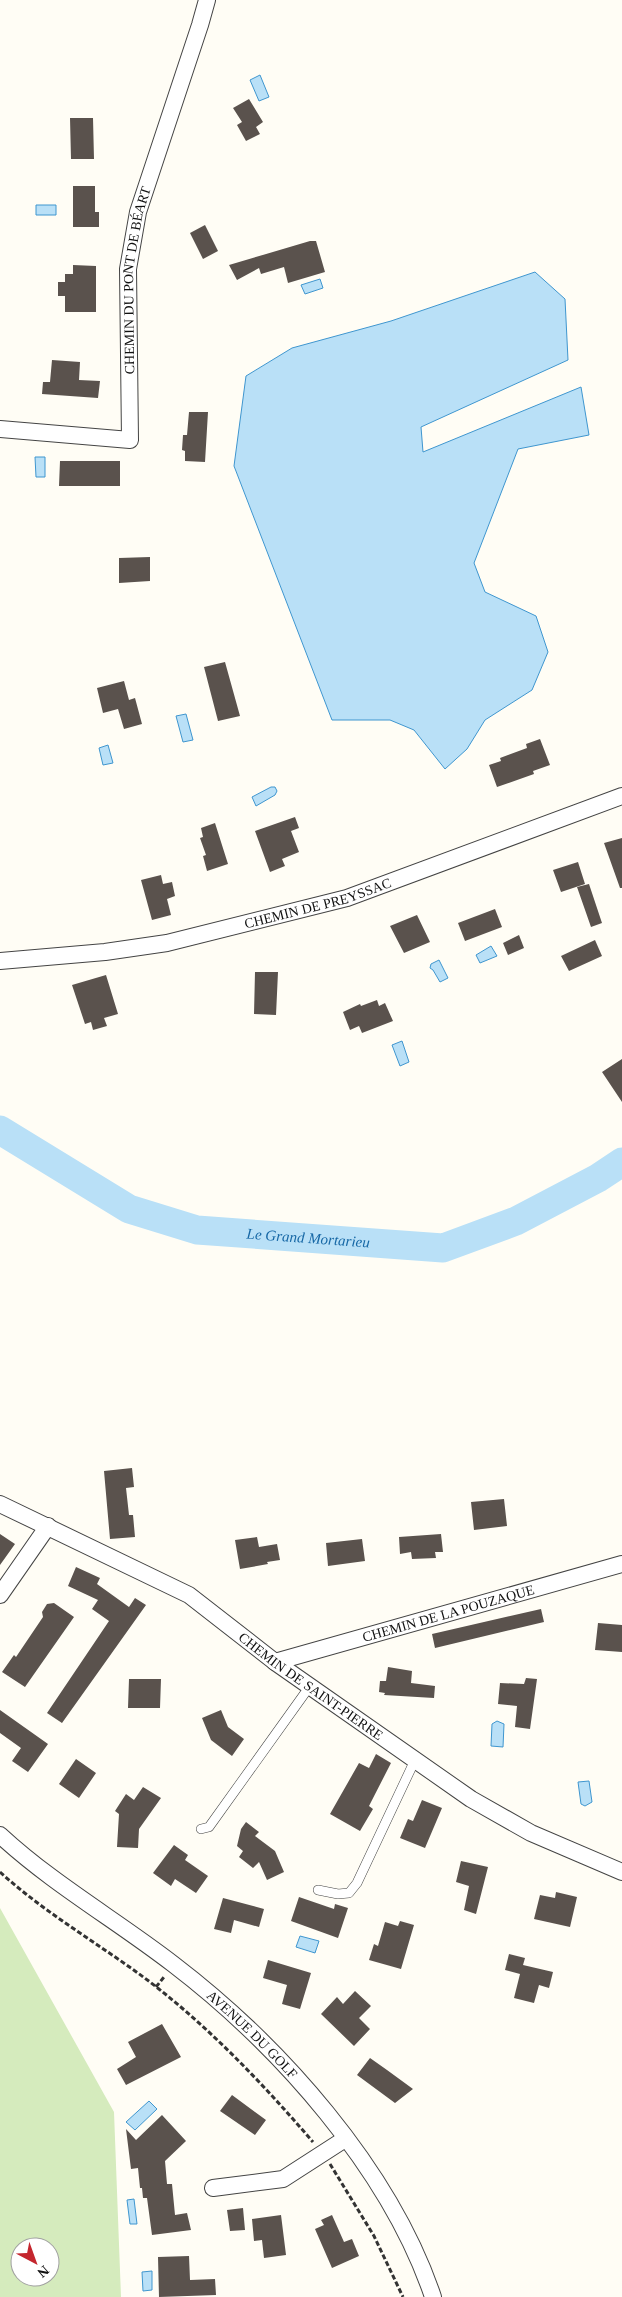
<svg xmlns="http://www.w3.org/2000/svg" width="622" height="2297" font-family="'Times New Roman',serif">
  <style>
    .green { fill: #d5ebbd; fill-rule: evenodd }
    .water { fill: #b9e0f7; stroke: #3f96cf }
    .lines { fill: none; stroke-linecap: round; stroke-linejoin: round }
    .river { stroke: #b9e0f7; stroke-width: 29 }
    .building { fill: #5a524d }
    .lane-casing { stroke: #444; stroke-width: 10 }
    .street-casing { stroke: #444; stroke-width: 18 }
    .path { stroke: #333; stroke-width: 3; stroke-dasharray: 5 2.5; stroke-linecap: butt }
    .lane { stroke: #fff; stroke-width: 9 }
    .street { stroke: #fff; stroke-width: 16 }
    .labels { text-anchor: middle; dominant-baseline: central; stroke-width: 5; stroke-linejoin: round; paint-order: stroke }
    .street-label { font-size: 14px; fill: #111; stroke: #fff }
    .water-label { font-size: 15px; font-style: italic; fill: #1768a6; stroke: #fff }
  </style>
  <rect width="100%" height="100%" fill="#fffdf5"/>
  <path class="green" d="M 0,1908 L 114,2112 L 121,2297 L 0,2297 ZM 20,2247 L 50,2247 L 50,2277 L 20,2277 Z"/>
  <path class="water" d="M 260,75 L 269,97 L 259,101 L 250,80 Z
    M 36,205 L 56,205 L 56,215 L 36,215 Z
    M 535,272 L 565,299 L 568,360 L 421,427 L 423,452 L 581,387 L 589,435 L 518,449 L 474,563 L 485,592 L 536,616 L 548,652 L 532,690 L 485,720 L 467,749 L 445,769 L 414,730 L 390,720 L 332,720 L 234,466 L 246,376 L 292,348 L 391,321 Z
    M 320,279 L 323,288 L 305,294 L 301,285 Z
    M 35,457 L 45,457 L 45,477 L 36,477 Z
    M 186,714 L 193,740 L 183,742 L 176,716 Z
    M 108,745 L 113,763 L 103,765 L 99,748 Z
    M 271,787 L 275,787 L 277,791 L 275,795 L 256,806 L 252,797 Z
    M 491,946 L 497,956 L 480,963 L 476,955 Z
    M 439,960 L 448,978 L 440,982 L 433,970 L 430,968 L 431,964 Z
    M 402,1041 L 409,1062 L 400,1066 L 392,1045 Z
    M 497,1721 L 504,1724 L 503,1747 L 491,1746 L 492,1724 Z
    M 589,1781 L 592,1802 L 585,1806 L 581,1804 L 578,1782 Z
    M 300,1936 L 319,1941 L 315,1953 L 296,1947 Z
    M 149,2101 L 157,2109 L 135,2130 L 126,2122 Z
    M 134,2199 L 137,2224 L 130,2224 L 127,2200 Z
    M 152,2271 L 152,2290 L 143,2291 L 142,2272 Z"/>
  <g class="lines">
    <path class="river" id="s1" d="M 0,1130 L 129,1209 L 197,1230 L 443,1248 L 516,1221 L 598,1178 L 622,1162"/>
  </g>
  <path class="building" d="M 249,99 L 263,122 L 256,127 L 260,134 L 246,141 L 237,125 L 242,122 L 233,108 Z
    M 70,118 L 93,118 L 94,159 L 71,159 Z
    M 73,186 L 95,186 L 95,212 L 99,212 L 99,227 L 73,227 Z
    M 205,225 L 218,251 L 203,259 L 190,233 Z
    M 310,241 L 316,241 L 325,272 L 288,283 L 284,267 L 261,274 L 259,268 L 237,280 L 229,265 Z
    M 73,265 L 96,266 L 96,312 L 65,312 L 65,296 L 58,296 L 58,282 L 65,282 L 65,274 L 73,274 Z
    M 52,360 L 80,362 L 79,380 L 100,381 L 98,398 L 42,394 L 43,382 L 50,382 Z
    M 189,412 L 208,412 L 205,462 L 185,461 L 185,451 L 182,450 L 183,435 L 187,435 Z
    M 60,461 L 120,461 L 120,486 L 59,486 Z
    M 150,557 L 150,581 L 119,583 L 119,558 Z
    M 225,662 L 240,716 L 218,721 L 204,667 Z
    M 124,681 L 129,700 L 135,698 L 142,724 L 124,729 L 118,709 L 103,713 L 97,688 Z
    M 540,739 L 550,765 L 533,771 L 534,774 L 497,787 L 489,765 L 501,761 L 500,758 L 527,748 L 526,744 Z
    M 295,817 L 299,828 L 291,831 L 299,852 L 282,859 L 285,866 L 270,872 L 255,831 Z
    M 215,823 L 228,864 L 207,871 L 203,856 L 206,855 L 200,838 L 203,837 L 201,828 Z
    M 622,838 L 622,888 L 620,888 L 604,843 Z
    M 578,862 L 585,884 L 561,892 L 553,870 Z
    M 161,875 L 163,884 L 172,882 L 175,896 L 167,899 L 171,915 L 152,920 L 141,880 Z
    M 589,884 L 602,923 L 591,927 L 577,887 Z
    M 495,909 L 502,927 L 465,941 L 458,923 Z
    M 417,915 L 430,942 L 404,953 L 390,926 Z
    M 519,935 L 524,948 L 508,955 L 503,943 Z
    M 595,940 L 602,956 L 569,971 L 561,956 Z
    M 255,972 L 278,972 L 276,1015 L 254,1014 Z
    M 106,975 L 118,1014 L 104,1018 L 107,1026 L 93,1030 L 91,1022 L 85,1024 L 72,985 Z
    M 377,1000 L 379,1006 L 385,1003 L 393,1021 L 362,1033 L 359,1026 L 350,1030 L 343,1012 L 360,1004 L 361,1006 Z
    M 622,1059 L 622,1102 L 602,1072 Z
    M 132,1468 L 134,1487 L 126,1488 L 129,1515 L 133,1515 L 135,1537 L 110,1539 L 104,1471 Z
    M 504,1499 L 507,1526 L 474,1530 L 471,1502 Z
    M 0,1534 L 15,1544 L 0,1565 Z
    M 441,1534 L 443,1552 L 435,1552 L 436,1558 L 412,1559 L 411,1552 L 400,1554 L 399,1537 Z
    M 257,1537 L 259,1547 L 277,1544 L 280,1560 L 267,1562 L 268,1564 L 240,1569 L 235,1540 Z
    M 362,1539 L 365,1561 L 328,1566 L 326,1543 Z
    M 76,1567 L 100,1578 L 97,1584 L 129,1607 L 135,1598 L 146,1605 L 62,1723 L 47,1713 L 109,1621 L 92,1609 L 98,1600 L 68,1586 Z
    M 54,1603 L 74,1617 L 25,1687 L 2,1672 L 14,1655 L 16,1657 L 43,1617 L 42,1612 L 47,1604 Z
    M 541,1609 L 544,1622 L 435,1648 L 432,1634 Z
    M 598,1623 L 622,1625 L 622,1652 L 595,1650 Z
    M 388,1667 L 412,1671 L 411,1683 L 435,1686 L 434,1698 L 384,1695 L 385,1693 L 379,1692 L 380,1681 L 386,1681 Z
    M 526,1678 L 537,1679 L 530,1729 L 515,1727 L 517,1706 L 498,1704 L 500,1683 L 524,1684 Z
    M 129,1679 L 161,1679 L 160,1708 L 128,1708 Z
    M 0,1710 L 48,1744 L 28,1772 L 12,1761 L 21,1748 L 0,1733 Z
    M 221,1710 L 228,1727 L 244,1739 L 232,1756 L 211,1740 L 202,1718 Z
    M 376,1754 L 391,1763 L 369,1806 L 373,1809 L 360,1831 L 330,1814 L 359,1763 L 369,1768 Z
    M 76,1759 L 96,1773 L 79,1798 L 59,1784 Z
    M 143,1787 L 161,1798 L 139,1829 L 138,1848 L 117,1847 L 119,1814 L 115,1811 L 126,1794 L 134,1800 Z
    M 422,1800 L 442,1808 L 425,1848 L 400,1838 L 408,1819 L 413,1821 Z
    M 246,1822 L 259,1832 L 255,1836 L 275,1851 L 284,1872 L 267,1880 L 259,1862 L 253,1868 L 239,1857 L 243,1851 L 237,1846 L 241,1829 Z
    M 174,1845 L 188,1855 L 185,1860 L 208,1876 L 196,1893 L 175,1879 L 171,1886 L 153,1873 Z
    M 461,1861 L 488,1867 L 476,1914 L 464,1910 L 469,1886 L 456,1882 Z
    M 556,1892 L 577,1897 L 570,1927 L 534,1919 L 540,1895 L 555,1898 Z
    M 299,1897 L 334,1909 L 335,1904 L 348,1908 L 338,1938 L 291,1921 Z
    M 223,1898 L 264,1909 L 259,1927 L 234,1920 L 231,1933 L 214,1929 Z
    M 400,1921 L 414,1925 L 401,1969 L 369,1960 L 374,1944 L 378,1946 L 385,1922 L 398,1926 Z
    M 509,1954 L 525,1958 L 523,1965 L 553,1972 L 549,1988 L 539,1985 L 534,2003 L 514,1998 L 520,1974 L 505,1970 Z
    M 268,1960 L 311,1973 L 300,2009 L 282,2004 L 287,1985 L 263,1978 Z
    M 355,1991 L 371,2006 L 359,2018 L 370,2029 L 354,2046 L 321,2014 L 337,1997 L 343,2004 Z
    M 162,2024 L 181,2057 L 126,2085 L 117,2069 L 136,2057 L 128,2042 Z
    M 370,2058 L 387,2070 L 413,2089 L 395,2103 L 357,2075 Z
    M 232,2095 L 266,2120 L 255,2135 L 220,2111 Z
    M 162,2115 L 186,2141 L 165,2161 L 167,2184 L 172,2184 L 175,2215 L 187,2213 L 191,2230 L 152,2235 L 147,2198 L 143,2198 L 142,2188 L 140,2188 L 138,2168 L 131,2169 L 126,2129 L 136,2140 Z
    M 243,2208 L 245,2230 L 230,2231 L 227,2210 Z
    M 281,2215 L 286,2255 L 264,2258 L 262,2240 L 254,2241 L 252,2219 Z
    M 332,2215 L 344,2242 L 352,2239 L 359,2256 L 332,2268 L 315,2229 L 324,2225 L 321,2220 Z
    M 189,2256 L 190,2280 L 215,2279 L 216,2295 L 159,2297 L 158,2257 Z"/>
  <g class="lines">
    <g class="lane-casing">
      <path id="lane" d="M 201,1829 L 209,1827 L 310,1686
        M 318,1890 L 338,1894 L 349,1893 L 357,1883 L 415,1760"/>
    </g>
    <g class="street-casing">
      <g id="street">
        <path id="s2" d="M 0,429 L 130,440 L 128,269 L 138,212 L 200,25 L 207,0"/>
        <path id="s3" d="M 0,961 L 105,952 L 167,943 L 347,898 L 622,796"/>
        <path id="s4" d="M 0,1504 L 189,1595 L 275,1662 L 471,1799 L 531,1833 L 622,1872"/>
        <path d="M 0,1595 L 48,1526"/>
        <path id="s5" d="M 275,1662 L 622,1564"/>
        <path id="s6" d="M 0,1835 C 53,1884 116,1920 173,1964 C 279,2045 390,2169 433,2297"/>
        <path d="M 213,2188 L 283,2179 L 345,2139"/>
      </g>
    </g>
    <path class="path" d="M 0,1872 C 46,1914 101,1945 150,1982 C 211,2029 263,2084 313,2142
      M 156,1987 L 164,1977
      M 330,2164 L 374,2236 L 403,2297"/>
    <use href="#lane" class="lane"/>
    <use href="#street" class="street"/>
  </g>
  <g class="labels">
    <g class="street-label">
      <text stroke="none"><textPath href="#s2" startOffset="291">CHEMIN DU PONT DE BÉART</textPath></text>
      <text stroke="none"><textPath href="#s3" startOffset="324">CHEMIN DE PREYSSAC</textPath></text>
      <text stroke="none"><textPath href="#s5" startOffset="180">CHEMIN DE LA POUZAQUE</textPath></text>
      <text stroke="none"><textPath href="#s4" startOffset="362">CHEMIN DE SAINT-PIERRE</textPath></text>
      <text stroke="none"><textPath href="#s6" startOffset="322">AVENUE DU GOLF</textPath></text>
    </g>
    <g class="water-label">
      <text stroke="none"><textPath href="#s1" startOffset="334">Le Grand Mortarieu</textPath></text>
    </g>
  </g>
  <g transform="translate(35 2262) rotate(139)"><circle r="24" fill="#ffffff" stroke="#a0a0a0"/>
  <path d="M0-4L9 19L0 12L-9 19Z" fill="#c4262e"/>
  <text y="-8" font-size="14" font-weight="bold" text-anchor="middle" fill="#111111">N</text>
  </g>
</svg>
